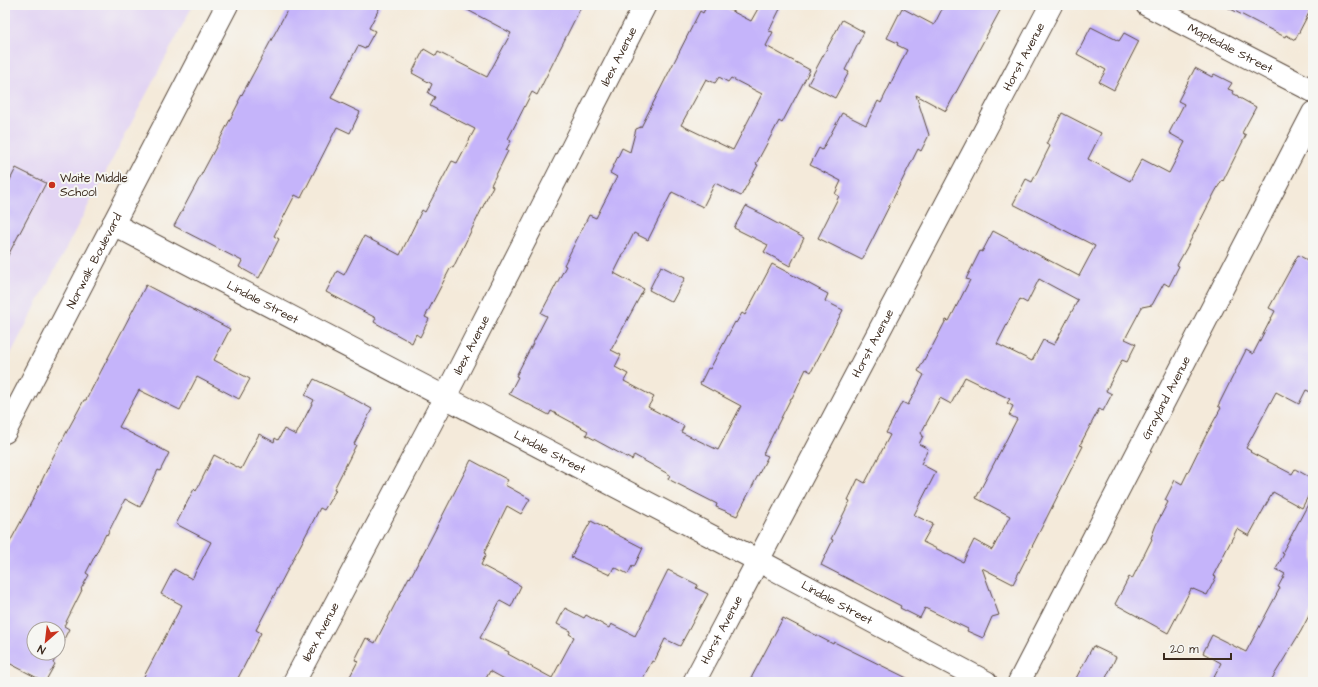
<svg xmlns="http://www.w3.org/2000/svg" width="1318" height="687" font-family="'Architects Daughter',sans-serif">
  <style>
    .built { fill: #e2d4f3 }
    .building { fill: #c5b4fa; fill-rule: evenodd }
    .lines { fill: none; stroke-linecap: round; stroke-linejoin: round }
    .minor-casing { stroke: #57473a; stroke-width: 24 }
    .minor { stroke: #fff; stroke-width: 22 }
    .poi-dot { fill: #c8321e; stroke: #f6f6f2; stroke-width: 1.5 }
    .labels { text-anchor: middle; dominant-baseline: central; stroke-width: 4; stroke-linejoin: round; paint-order: stroke }
    .street-label { font-size: 12px; fill: #3b2a1e; stroke: #f6f6f2 }
    .poi-label { font-size: 12px; fill: #3b2a1e; stroke: #f6f6f2; text-anchor: start }
  </style>
  <rect width="100%" height="100%" fill="#f6f6f2"/>
  <filter id="ink" filterUnits="userSpaceOnUse"><feTurbulence type="fractalNoise" baseFrequency=".025" numOctaves="2"/><feDisplacementMap in="SourceGraphic" scale="8" xChannelSelector="R" yChannelSelector="G"/><feConvolveMatrix kernelMatrix="1 2 1 2 8 2 1 2 1" color-interpolation-filters="sRGB"/></filter>
  <filter id="wash" filterUnits="userSpaceOnUse"><feTurbulence type="fractalNoise" baseFrequency=".012" numOctaves="4" result="noise"/><feDisplacementMap in="SourceGraphic" scale="16" xChannelSelector="R" yChannelSelector="G"/><feGaussianBlur stdDeviation="0.9" result="paint"/><feColorMatrix in="noise" values="0 0 0 0 0 0 0 0 0 0 0 0 0 0 0 0 0 1.4 0 .05"/><feComposite in="paint" operator="in"/></filter>
  <g filter="url(#wash)">
    <rect width="100%" height="100%" fill="#f4eada"/>
    <path class="built" d="M 5,5 L 193,5 L 5,365 Z"/>
    <g id="blocks">
      <path class="building" d="M 290,5 L 381,5 L 369,28 L 375,31 L 365,49 L 358,46 L 331,98 L 360,112 L 350,133 L 337,127 L 301,198 L 295,195 L 274,236 L 279,239 L 259,278 L 239,267 L 242,261 L 174,226 L 216,147 L 239,102 L 238,102 Z
        M 458,5 L 582,5 L 537,95 L 532,92 L 508,139 L 511,141 L 506,150 L 508,151 L 491,185 L 493,186 L 453,268 L 451,267 L 425,317 L 429,319 L 420,337 L 416,334 L 412,343 L 374,322 L 376,318 L 326,292 L 337,271 L 344,275 L 364,236 L 400,255 L 422,210 L 425,212 L 452,161 L 457,163 L 475,129 L 430,106 L 435,97 L 428,93 L 432,84 L 412,73 L 424,49 L 436,56 L 438,52 L 487,77 L 511,33 Z
        M 707,5 L 720,5 L 751,21 L 760,5 L 782,5 L 769,31 L 773,32 L 766,46 L 810,70 L 782,123 L 779,121 L 756,164 L 758,165 L 741,196 L 715,183 L 703,207 L 672,192 L 648,240 L 634,233 L 614,273 L 644,289 L 611,350 L 621,355 L 615,367 L 628,374 L 624,381 L 654,397 L 648,407 L 684,426 L 681,432 L 718,450 L 741,406 L 700,384 L 708,368 L 710,369 L 735,322 L 736,323 L 742,313 L 745,315 L 772,264 L 828,294 L 825,301 L 843,310 L 811,372 L 806,369 L 792,398 L 791,398 L 763,454 L 768,456 L 737,516 L 716,507 L 717,504 L 668,479 L 670,475 L 634,455 L 632,460 L 586,435 L 588,431 L 551,411 L 549,415 L 509,394 L 518,377 L 516,376 L 547,316 L 541,313 L 566,266 L 564,265 L 589,215 L 596,218 L 617,177 L 610,173 L 622,148 L 630,152 L 636,129 L 641,127 L 700,11 L 703,13 ZM 719,77 L 728,82 L 731,78 L 762,94 L 733,150 L 681,125 L 706,79 L 715,83 Z
        M 944,5 L 1003,5 L 946,111 L 916,95 L 929,135 L 921,151 L 918,149 L 862,260 L 818,238 L 839,196 L 835,194 L 841,181 L 810,165 L 819,148 L 822,150 L 842,113 L 866,125 L 878,101 L 881,103 L 907,50 L 897,45 L 898,43 L 887,38 L 902,8 L 934,25 Z
        M 1223,5 L 1299,5 L 1310,11 L 1295,40 L 1286,35 L 1285,37 Z
        M 842,20 L 864,32 L 845,70 L 849,72 L 835,98 L 808,84 Z
        M 1091,27 L 1119,41 L 1124,33 L 1139,41 L 1114,90 L 1099,82 L 1106,70 L 1077,54 Z
        M 1195,68 L 1212,77 L 1214,74 L 1232,83 L 1228,89 L 1233,91 L 1232,93 L 1238,96 L 1238,97 L 1256,107 L 1242,133 L 1246,135 L 1223,181 L 1222,180 L 1215,192 L 1186,249 L 1177,265 L 1179,266 L 1169,286 L 1164,283 L 1152,305 L 1142,307 L 1125,339 L 1136,344 L 1127,362 L 1122,360 L 1106,391 L 1112,394 L 1103,411 L 1099,409 L 1080,445 L 1083,446 L 1013,584 L 982,568 L 999,615 L 992,617 L 983,638 L 967,631 L 968,629 L 925,608 L 920,618 L 900,608 L 901,606 L 821,565 L 833,540 L 831,539 L 850,501 L 848,500 L 858,479 L 865,483 L 890,435 L 886,433 L 902,402 L 908,405 L 924,375 L 918,371 L 930,349 L 931,349 L 946,320 L 949,321 L 970,280 L 966,279 L 980,251 L 982,252 L 993,231 L 1079,276 L 1095,246 L 1013,204 L 1026,179 L 1032,182 L 1050,146 L 1046,144 L 1062,113 L 1101,133 L 1088,159 L 1130,181 L 1142,159 L 1169,173 L 1185,142 L 1169,133 L 1184,104 L 1178,101 ZM 1039,279 L 1078,300 L 1054,345 L 1043,340 L 1032,361 L 997,344 L 1020,299 L 1027,303 ZM 965,377 L 1010,399 L 1007,403 L 1013,406 L 1009,415 L 1017,419 L 976,498 L 1010,516 L 992,550 L 974,540 L 963,562 L 923,542 L 933,524 L 914,515 L 936,472 L 921,464 L 928,449 L 919,444 L 923,436 L 921,433 L 940,398 L 951,404 Z
        M 16,168 L 46,183 L 5,261 L 5,190 Z
        M 746,206 L 764,215 L 763,216 L 804,238 L 790,266 L 764,252 L 768,245 L 734,228 Z
        M 1298,255 L 1313,263 L 1313,393 L 1306,390 L 1299,404 L 1276,392 L 1246,448 L 1251,451 L 1250,452 L 1292,474 L 1295,469 L 1313,479 L 1313,487 L 1302,508 L 1273,492 L 1249,536 L 1237,529 L 1213,576 L 1216,577 L 1207,595 L 1193,589 L 1193,590 L 1191,589 L 1168,633 L 1115,604 L 1129,577 L 1132,579 L 1152,539 L 1151,538 L 1156,525 L 1168,502 L 1165,500 L 1175,480 L 1182,484 L 1205,437 L 1221,408 L 1218,406 L 1246,350 L 1253,354 L 1275,311 L 1269,308 Z
        M 661,266 L 685,278 L 672,302 L 649,290 Z
        M 146,285 L 230,329 L 214,360 L 250,379 L 239,399 L 197,377 L 180,410 L 139,390 L 119,427 L 169,453 L 160,471 L 158,470 L 140,507 L 125,499 L 107,535 L 106,534 L 86,573 L 89,575 L 81,589 L 82,590 L 64,626 L 69,629 L 64,639 L 65,640 L 53,663 L 55,664 L 45,682 L 5,661 L 5,551 L 32,501 L 53,457 L 84,400 L 86,400 ZM 34,629 L 58,629 L 58,653 L 34,653 Z
        M 314,379 L 343,393 L 372,409 L 354,444 L 356,445 L 334,489 L 336,490 L 324,510 L 320,508 L 256,630 L 261,633 L 236,682 L 141,682 L 182,605 L 161,594 L 174,569 L 192,579 L 211,542 L 176,524 L 194,489 L 196,491 L 214,455 L 241,469 L 259,434 L 274,442 L 275,438 L 278,440 L 284,429 L 296,435 L 314,400 L 305,395 Z
        M 471,460 L 508,480 L 505,485 L 530,499 L 521,514 L 507,506 L 484,553 L 486,554 L 481,565 L 521,586 L 511,607 L 500,601 L 480,638 L 509,652 L 508,654 L 552,678 L 574,637 L 569,634 L 571,631 L 557,624 L 565,608 L 584,618 L 586,615 L 609,628 L 611,624 L 635,636 L 668,570 L 698,585 L 696,588 L 708,594 L 680,646 L 665,639 L 654,662 L 652,661 L 641,682 L 510,682 L 490,671 L 484,682 L 347,682 L 358,661 L 355,660 L 366,638 L 375,643 L 409,577 L 410,578 L 429,542 Z
        M 1313,495 L 1313,608 L 1301,631 L 1270,682 L 1211,682 L 1221,663 L 1203,653 L 1212,635 L 1246,652 L 1280,588 L 1278,587 L 1285,574 L 1276,569 L 1284,554 L 1282,553 Z
        M 591,521 L 643,548 L 634,567 L 632,566 L 628,574 L 614,567 L 610,575 L 571,557 Z
        M 783,618 L 833,644 L 834,642 L 915,682 L 749,682 Z
        M 1093,646 L 1116,657 L 1104,682 L 1074,682 Z"/>
    </g>
  </g>
  <g filter="url(#ink)">
    <use href="#blocks" fill-opacity="0" stroke="#57473a" stroke-width="1"/>
    <g class="lines">
      <g class="minor-casing">
        <g id="minor">
          <path id="s1" d="M 1147,5 L 1313,91"/>
          <path id="s2" d="M 113,224 L 759,561 L 986,682"/>
          <path id="s3" d="M 5,432 L 227,5"/>
          <path id="s4" d="M 294,682 L 445,397 L 645,5"/>
          <path id="s5" d="M 694,682 L 1051,5"/>
          <path id="s6" d="M 1019,682 L 1313,113"/>
        </g>
      </g>
      <use href="#minor" class="minor"/>
    </g>
  </g>
  <circle class="poi-dot" cx="52" cy="185" r="4"/>
  <g class="labels">
    <g class="street-label">
      <text stroke="none"><textPath href="#s1" startOffset="94">Mapledale Street</textPath></text>
      <text stroke="none"><textPath href="#s4" startOffset="705">Ibex Avenue</textPath></text>
      <text stroke="none"><textPath href="#s5" startOffset="707">Horst Avenue</textPath></text>
      <text stroke="none"><textPath href="#s3" startOffset="193">Norwalk Boulevard</textPath></text>
      <text stroke="none"><textPath href="#s2" startOffset="169">Lindale Street</textPath></text>
      <text stroke="none"><textPath href="#s5" startOffset="383">Horst Avenue</textPath></text>
      <text stroke="none"><textPath href="#s4" startOffset="381">Ibex Avenue</textPath></text>
      <text stroke="none"><textPath href="#s6" startOffset="320">Grayland Avenue</textPath></text>
      <text stroke="none"><textPath href="#s2" startOffset="493">Lindale Street</textPath></text>
      <text stroke="none"><textPath href="#s2" startOffset="817">Lindale Street</textPath></text>
      <text stroke="none"><textPath href="#s5" startOffset="59">Horst Avenue</textPath></text>
      <text stroke="none"><textPath href="#s4" startOffset="57">Ibex Avenue</textPath></text>
    </g>
    <g class="poi-label">
      <text x="60" y="178">Waite Middle<tspan x="60" dy="14">School</tspan></text>
    </g>
  </g>
  <rect width="1318" height="687" fill="none" stroke="#f6f6f2" stroke-width="20"/>
  <g transform="translate(46 641) rotate(208)"><circle r="19" fill="#f6f6f2" stroke="#aba49d"/>
  <path d="M0-3L7 15L0 10L-7 15Z" fill="#c8321e"/>
  <text y="-6" font-size="11" font-weight="bold" text-anchor="middle" fill="#3b2a1e">N</text>
  </g>
  <path d="M1164 653v6h67v-6" fill="none" stroke="#3b2a1e" stroke-width="2"/>
  <text x="1170" y="653" font-size="12" fill="#3b2a1e" stroke="#f6f6f2" stroke-width="3" paint-order="stroke">20 m</text>
</svg>
